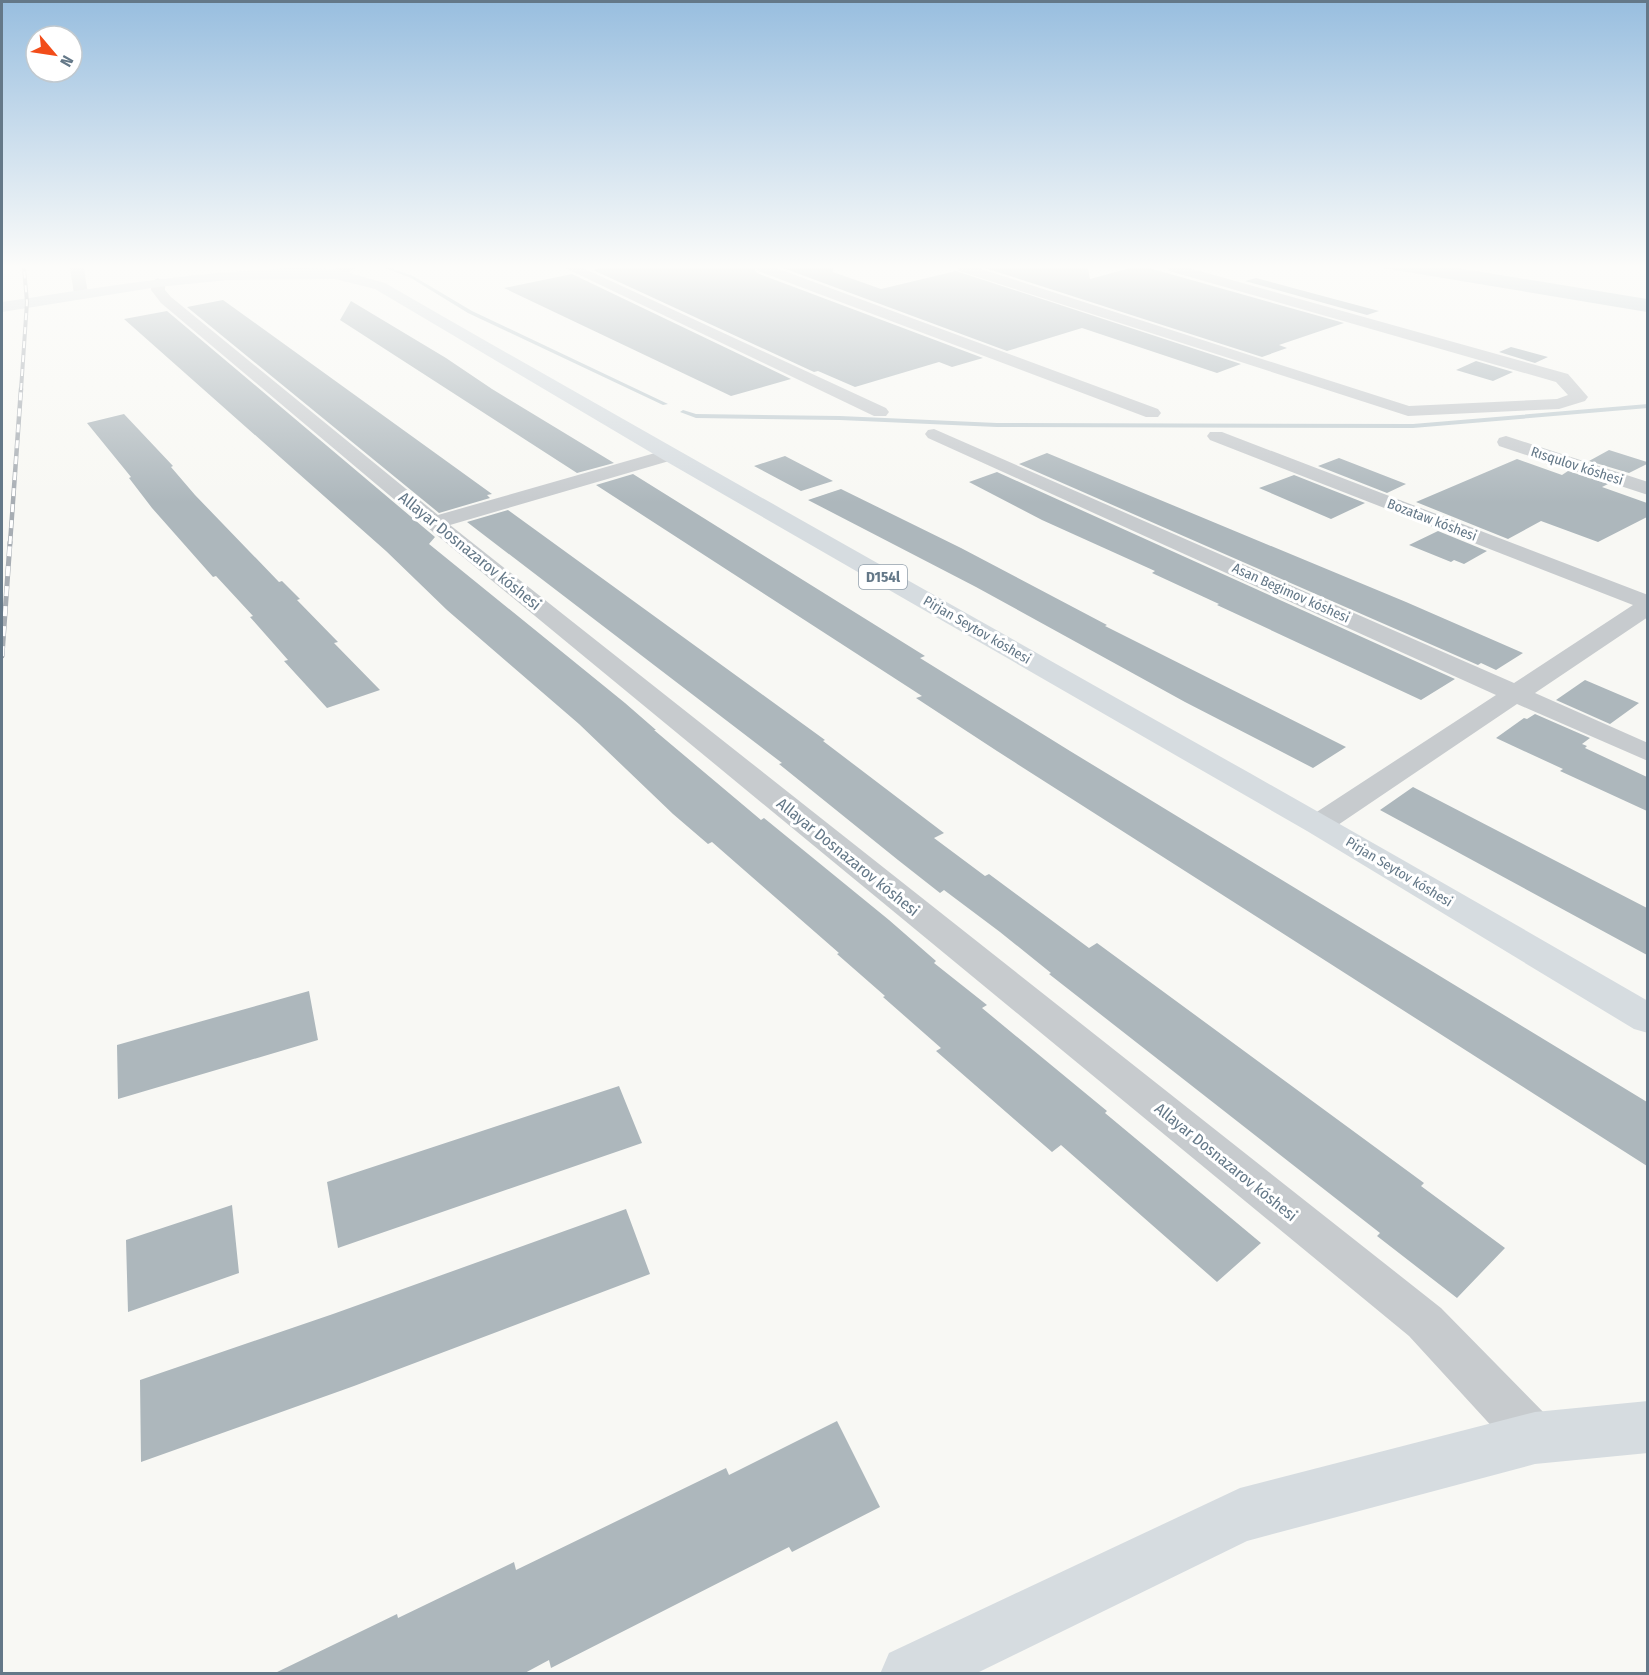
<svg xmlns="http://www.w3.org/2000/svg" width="1649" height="1675" font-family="'Fira Sans Condensed',sans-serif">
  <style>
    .water { fill: #c0ccd1 }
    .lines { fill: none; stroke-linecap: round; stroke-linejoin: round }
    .stream { fill: #c0ccd1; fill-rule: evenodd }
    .building { fill: #adb7bc }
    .street { fill: #c7cbce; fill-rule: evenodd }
    .secondary { fill: #d6dce0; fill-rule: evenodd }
    .primary { fill: #d6dce0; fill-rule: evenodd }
    .rail-far2-casing { stroke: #a7adb3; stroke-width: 4 }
    .rail-far1-casing { stroke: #a7adb3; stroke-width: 4.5 }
    .rail-casing { stroke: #a7adb3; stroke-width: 5 }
    .rail-far2 { stroke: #fff; stroke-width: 2; stroke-dasharray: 7; stroke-linecap: butt }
    .rail-far1 { stroke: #fff; stroke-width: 3; stroke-dasharray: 8; stroke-linecap: butt }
    .rail { stroke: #fff; stroke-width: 4; stroke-dasharray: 10; stroke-linecap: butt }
    .labels { text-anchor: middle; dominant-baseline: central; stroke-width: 6; stroke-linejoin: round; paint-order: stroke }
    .far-street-label { font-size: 14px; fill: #647888; stroke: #fff }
    .shield { fill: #fff; stroke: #92a0ac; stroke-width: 1.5 }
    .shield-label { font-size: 15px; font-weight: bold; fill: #647888 }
    .street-label { font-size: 16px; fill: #647888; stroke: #fff }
  </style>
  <rect width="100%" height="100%" fill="#f8f8f4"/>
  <path class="water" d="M 1383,268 L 1458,268 L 1647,299 L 1647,312 Z"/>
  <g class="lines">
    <path class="stream" d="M 385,268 L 391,268 L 413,276 L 472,311 L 668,404 L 663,405 L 468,313 L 411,278 Z
      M 1648,404 L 1648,408 L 1413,428 L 997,427 L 840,420 L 696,418 L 680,412 L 683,410 L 696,414 L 840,416 L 997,423 L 1413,424 Z"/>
  </g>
  <path class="building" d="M 602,268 L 754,268 L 757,273 L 983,358 L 952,367 L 939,362 L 855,387 L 818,371 L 814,372 L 593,270 Z
    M 783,268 L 833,268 L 833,272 L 881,289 L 956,271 L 1241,364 L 1217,373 L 1082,328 L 1007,351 Z
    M 985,268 L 1088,268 L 1090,279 L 1130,268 L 1149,268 L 1344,323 L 1279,345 L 1287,348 L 1262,357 Z
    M 572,274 L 791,379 L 731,396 L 504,288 Z
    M 1256,278 L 1319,295 L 1379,311 L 1367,315 L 1245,281 Z
    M 223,300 L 492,494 L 487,495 L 490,498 L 439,513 L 187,307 Z
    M 351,301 L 446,358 L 492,389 L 614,463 L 577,473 L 340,320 Z
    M 167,311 L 435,537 L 429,544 L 625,703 L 656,730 L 654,730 L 761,820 L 764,818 L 889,920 L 936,961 L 934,963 L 987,1005 L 982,1008 L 1107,1111 L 1105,1113 L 1261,1243 L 1217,1282 L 1061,1145 L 1052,1152 L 936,1051 L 941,1048 L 883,997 L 885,996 L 837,954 L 839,953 L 712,842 L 708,844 L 673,814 L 579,724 L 447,610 L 386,551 L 124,319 Z
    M 1511,347 L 1548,357 L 1535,363 L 1499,352 Z
    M 1476,361 L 1513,372 L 1493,381 L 1456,370 Z
    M 124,414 L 173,466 L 171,467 L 195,495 L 279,582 L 282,581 L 300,599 L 297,600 L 338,642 L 334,643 L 380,690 L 327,708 L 284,661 L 288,660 L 250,617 L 253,616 L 216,576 L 213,577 L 152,508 L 129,478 L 131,477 L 87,423 Z
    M 1609,450 L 1647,462 L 1647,464 L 1629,473 L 1589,461 Z
    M 1047,453 L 1406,602 L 1523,653 L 1496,670 L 1481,663 L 1478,665 L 1019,464 Z
    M 785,456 L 833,481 L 801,491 L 754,466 Z
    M 1339,458 L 1406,484 L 1387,493 L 1318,466 Z
    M 1517,459 L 1562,475 L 1568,471 L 1608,484 L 1602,487 L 1647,503 L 1647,517 L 1598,542 L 1541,521 L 1508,539 L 1416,502 Z
    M 997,472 L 1455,679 L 1421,700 L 1217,605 L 1219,604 L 1152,573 L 1155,571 L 1042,520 L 969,482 Z
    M 633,474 L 925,656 L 920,658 L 1070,751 L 1647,1102 L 1647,1166 L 997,751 L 916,698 L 922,696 L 596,485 Z
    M 1294,475 L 1365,503 L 1331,519 L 1259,488 Z
    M 841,489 L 961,548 L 1107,625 L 1105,626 L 1346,747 L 1313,768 L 1185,702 L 976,587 L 808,500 Z
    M 508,510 L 825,740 L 823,741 L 944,833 L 934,838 L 985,876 L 989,874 L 1089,948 L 1097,943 L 1424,1183 L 1421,1186 L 1505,1248 L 1457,1298 L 1377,1236 L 1380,1233 L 1049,974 L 1051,973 L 1000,932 L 944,890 L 940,893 L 898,860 L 779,764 L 782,763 L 467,522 Z
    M 1438,531 L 1487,551 L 1464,564 L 1454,560 L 1451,562 L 1409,545 Z
    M 1585,680 L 1639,703 L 1610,724 L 1556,700 Z
    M 1535,714 L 1590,738 L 1582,744 L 1587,746 L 1585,748 L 1647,777 L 1647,811 L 1560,771 L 1563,769 L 1496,738 L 1524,718 L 1527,719 Z
    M 1413,787 L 1647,908 L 1647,955 L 1380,810 Z
    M 309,991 L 318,1040 L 118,1099 L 117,1045 Z
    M 619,1086 L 642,1143 L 338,1248 L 327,1182 Z
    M 232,1205 L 239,1273 L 128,1312 L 126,1240 Z
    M 626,1209 L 650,1274 L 354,1386 L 141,1462 L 140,1380 L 333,1314 Z
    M 837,1421 L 880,1507 L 792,1552 L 789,1547 L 551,1668 L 549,1660 L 523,1674 L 273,1674 L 397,1614 L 398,1618 L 514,1562 L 516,1570 L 726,1468 L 729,1475 Z"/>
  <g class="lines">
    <path class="street" d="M 70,268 L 84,268 L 88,294 L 86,297 L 81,298 L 74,294 Z
      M 337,268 L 356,268 L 340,277 L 330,277 L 328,274 Z
      M 565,268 L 583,268 L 886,408 L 889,412 L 886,416 L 874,416 Z
      M 756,268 L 776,268 L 1158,409 L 1161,413 L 1158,417 L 1146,417 L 758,271 Z
      M 957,268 L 978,268 L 1409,406 L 1557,399 L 1568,395 L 1556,382 L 1169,271 L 1167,268 L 1189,268 L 1568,374 L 1588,397 L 1585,401 L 1559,409 L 1408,416 L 959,271 Z
      M 158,278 L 165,282 L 165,290 L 171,297 L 438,515 L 662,451 L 676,451 L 678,455 L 676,459 L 450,525 L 1441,1308 L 1552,1421 L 1559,1438 L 1552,1455 L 1535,1462 L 1518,1455 L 1409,1336 L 427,527 L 161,303 L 151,290 L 151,282 Z
      M 934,429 L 1514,683 L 1633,605 L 1210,440 L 1207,436 L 1210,432 L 1222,432 L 1648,595 L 1648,617 L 1535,693 L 1648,743 L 1648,761 L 1517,704 L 1329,831 L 1319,833 L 1309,831 L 1304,824 L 1309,817 L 1496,695 L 928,438 L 925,434 L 928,430 Z
      M 1506,436 L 1648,482 L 1648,495 L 1499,446 L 1497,442 L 1499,438 Z"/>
    <path class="secondary" d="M 1648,1401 L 1648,1453 L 1535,1464 L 1247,1541 L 975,1674 L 880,1674 L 889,1653 L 1240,1488 L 1535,1412 Z"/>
    <path class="primary" d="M 292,268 L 335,269 L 385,283 C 805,525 1229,758 1648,1001 L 1648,1033 L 1634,1029 L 1307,831 L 662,459 L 375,289 L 335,279 L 228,280 L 158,287 L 2,312 L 2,302 C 100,287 193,272 292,268 Z"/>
    <g class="rail-far2-casing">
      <path id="rail-far2" d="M 21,390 L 27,302 L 24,268"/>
    </g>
    <g class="rail-far1-casing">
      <path id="rail-far1" d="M 10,544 L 21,389"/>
    </g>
    <g class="rail-casing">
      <path id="rail" d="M 2,656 L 10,542"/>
    </g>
    <use href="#rail-far2" class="rail-far2"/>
    <use href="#rail-far1" class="rail-far1"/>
    <use href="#rail" class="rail"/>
  </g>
  <linearGradient id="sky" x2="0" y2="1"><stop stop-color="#98bedf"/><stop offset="0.53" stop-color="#fcfcfa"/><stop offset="1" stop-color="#fcfcfa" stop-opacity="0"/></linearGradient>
  <rect width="1649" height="503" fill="url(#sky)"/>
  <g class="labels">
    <g class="far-street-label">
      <text transform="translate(1577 466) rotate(18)">Rısqulov kóshesi</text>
      <text transform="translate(1432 520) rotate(21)">Bozataw kóshesi</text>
      <text transform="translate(1291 593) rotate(24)">Asan Begimov kóshesi</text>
      <text transform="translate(977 630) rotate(30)">Pirjan Seytov kóshesi</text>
      <text transform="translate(1399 872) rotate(31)">Pirjan Seytov kóshesi</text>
    </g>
    <rect class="shield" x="859" y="565" width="48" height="24" rx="4.5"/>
    <g class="shield-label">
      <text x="883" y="577">D154l</text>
    </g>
    <g class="street-label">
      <text transform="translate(470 551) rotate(39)">Allayar Dosnazarov kóshesi</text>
      <text transform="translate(848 857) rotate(39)">Allayar Dosnazarov kóshesi</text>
      <text transform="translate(1226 1162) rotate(39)">Allayar Dosnazarov kóshesi</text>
    </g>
  </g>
  <rect width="1649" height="1675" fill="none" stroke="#647888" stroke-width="6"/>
  <g transform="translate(54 54) rotate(119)"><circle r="28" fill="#ffffff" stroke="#c1c9cf" stroke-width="1.5"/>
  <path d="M0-4.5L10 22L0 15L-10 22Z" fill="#f24d1a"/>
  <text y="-9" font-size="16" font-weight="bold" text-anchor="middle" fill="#647888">N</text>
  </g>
</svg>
